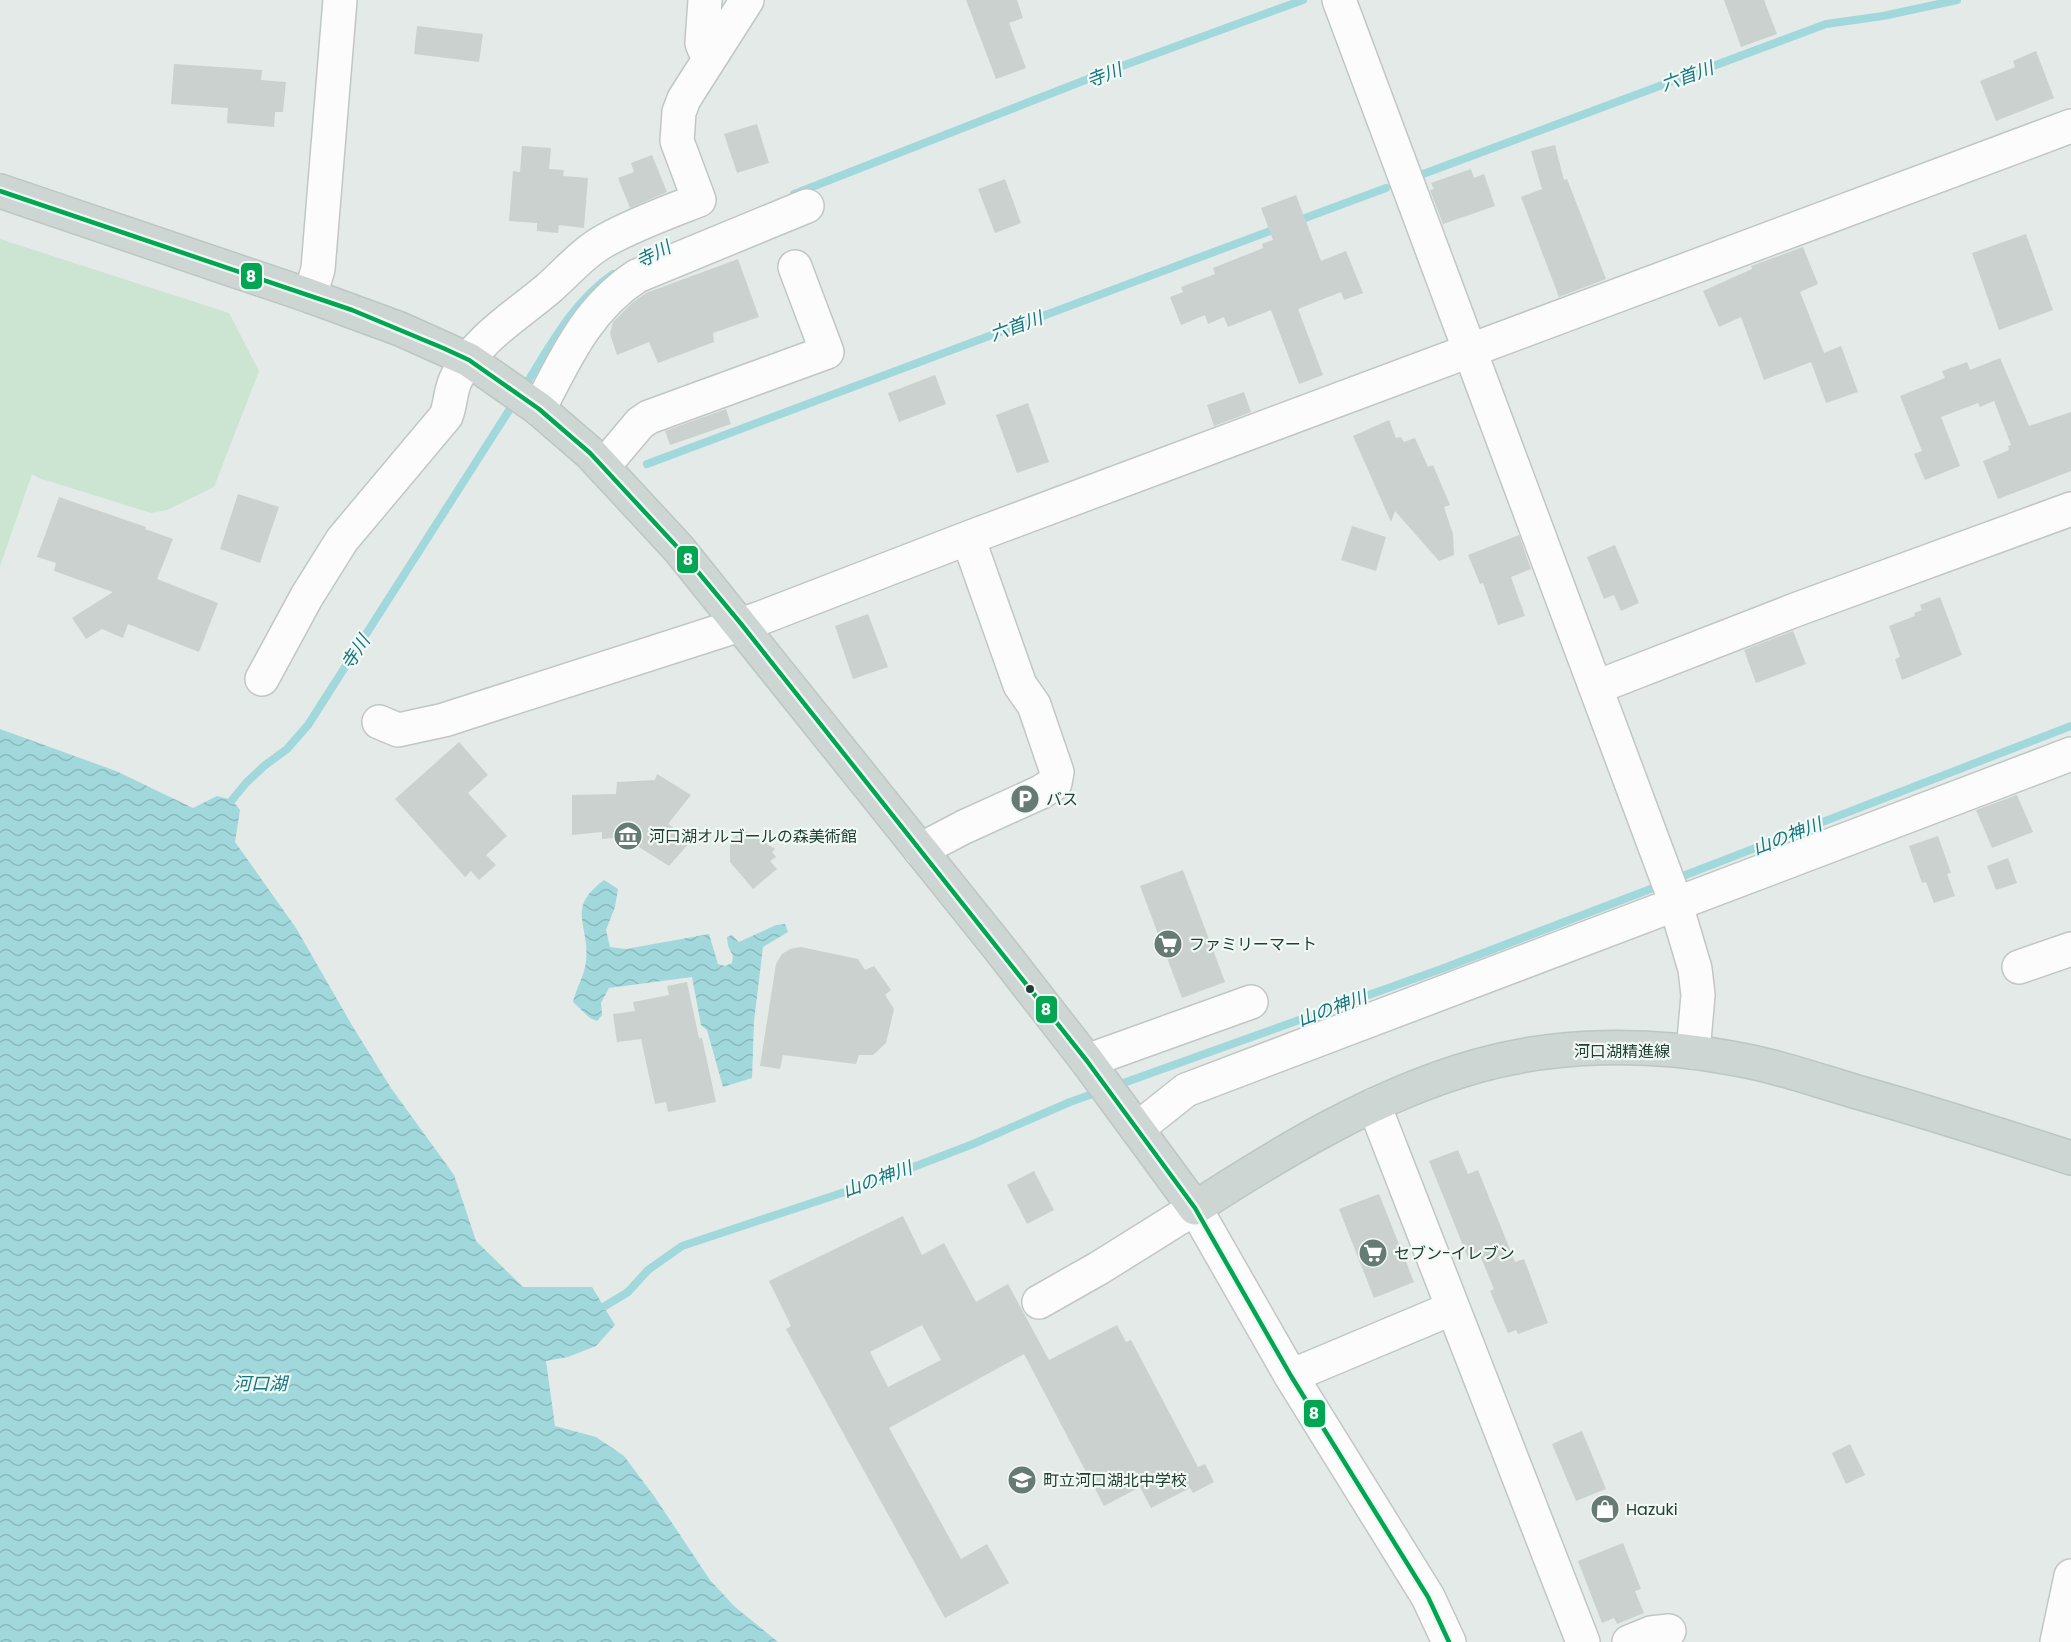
<svg xmlns="http://www.w3.org/2000/svg" width="2071" height="1642" font-family="Poppins,'Noto Sans JP',sans-serif">
  <style>
    .pitch { fill: #cce4d2 }
    .water { fill: url(#water-waves) }
    .lines { fill: none; stroke-linecap: round; stroke-linejoin: round }
    .stream { stroke: #a1d8dc; stroke-width: 8 }
    .building { fill: #cbd1ce; fill-rule: evenodd }
    .minor-casing { stroke: #c1c7c4; stroke-width: 36 }
    .major-casing { stroke: #bcc6c2; stroke-width: 36 }
    .minor { stroke: #fbfcfb; stroke-width: 33 }
    .major { stroke: #cdd6d3; stroke-width: 33 }
    .bus-1-casing { stroke: #f2f9f5; stroke-width: 9 }
    .bus-1 { stroke: #00a651; stroke-width: 4.5 }
    .bus-dot { fill: #203f35; stroke: #f2f9f5; stroke-width: 2 }
    .labels { text-anchor: middle; dominant-baseline: central; stroke-width: 4.5; stroke-linejoin: round; paint-order: stroke }
    .poi-label { font-size: 16px; fill: #203f35; stroke: #f2f9f5; text-anchor: start }
    .street-label { font-size: 16px; fill: #203f35; stroke: #f2f9f5 }
    .water-label { font-size: 18px; font-style: italic; fill: #147681; stroke: #f2f9f5 }
    .line-badge { stroke: #f2f9f5; stroke-width: 2 }
    .badge-label { font-size: 16px; text-anchor: middle; font-weight: bold; fill: #fff }
  </style>
  <defs>
    <pattern id="water-waves" width="16" height="10" patternUnits="userSpaceOnUse" patternTransform="scale(1.5)"><rect width="16" height="10" fill="#a1d8dc"/><path d="M0 5q4-4 8 0t8 0" fill="none" stroke="#8ababd"/></pattern>
  </defs>
  <rect width="100%" height="100%" fill="#e4eae7"/>
  <path class="pitch" d="M 0,239 L 229,313 L 259,371 L 214,487 L 167,510 L 151,513 L 39,478 L 32,474 L 0,566 Z"/>
  <path class="water" d="M 0,729 L 116,771 L 193,808 L 217,796 L 232,800 L 240,810 L 235,842 L 296,928 L 353,1027 L 391,1088 L 454,1175 L 476,1241 L 523,1287 L 592,1287 L 615,1325 L 596,1346 L 568,1357 L 546,1361 L 555,1426 L 596,1437 L 624,1456 L 654,1496 L 710,1580 L 734,1606 L 778,1642 L 0,1642 Z
    M 604,880 L 618,889 L 615,907 L 606,930 L 610,947 L 626,949 L 709,934 L 718,964 L 725,966 L 732,963 L 733,956 L 728,946 L 727,937 L 732,935 L 739,942 L 776,925 L 785,924 L 788,932 L 763,947 L 754,1021 L 752,1078 L 723,1087 L 707,1030 L 701,1025 L 692,977 L 609,988 L 601,1003 L 602,1015 L 597,1021 L 590,1018 L 573,1002 C 576,988 585,975 586,961 C 590,924 565,909 604,880 Z"/>
  <g class="lines">
    <path class="stream" d="M 1423,174 L 1826,24 L 1883,16 L 1957,0
      M 794,194 L 1111,70 L 1303,0
      M 1297,221 L 1386,188
      M 523,389 C 549,348 573,301 613,274
      M 647,464 L 1278,228
      M 232,800 L 246,783 L 264,766 L 287,749 L 308,725 L 515,401
      M 1675,879 L 2071,726
      M 1115,1086 L 1444,968 L 1661,885
      M 605,1306 L 628,1292 L 648,1270 L 682,1246 L 872,1183 L 973,1144 L 1070,1102 L 1101,1091"/>
  </g>
  <path class="building" d="M 966,0 L 1017,0 L 1023,18 L 1009,23 L 1026,68 L 996,79 Z
    M 1724,0 L 1764,0 L 1777,34 L 1741,47 Z
    M 417,26 L 483,34 L 479,62 L 414,54 Z
    M 2036,51 L 2054,98 L 1996,121 L 1980,81 L 2015,67 L 2013,61 Z
    M 174,64 L 262,70 L 261,80 L 286,82 L 283,112 L 275,112 L 274,127 L 227,123 L 228,108 L 171,104 Z
    M 757,124 L 769,163 L 737,173 L 724,134 Z
    M 1555,145 L 1564,180 L 1567,179 L 1606,279 L 1559,297 L 1521,197 L 1542,189 L 1531,151 Z
    M 522,146 L 551,148 L 549,169 L 564,170 L 563,176 L 588,178 L 584,228 L 559,225 L 558,233 L 537,231 L 537,223 L 509,221 L 513,171 L 520,172 Z
    M 652,155 L 667,192 L 630,208 L 618,178 L 634,172 L 631,163 Z
    M 1471,169 L 1474,178 L 1484,174 L 1495,206 L 1443,224 L 1430,190 L 1434,189 L 1431,183 Z
    M 1005,179 L 1021,223 L 995,233 L 978,189 Z
    M 1296,195 L 1321,261 L 1346,251 L 1363,293 L 1344,300 L 1341,292 L 1298,309 L 1323,375 L 1299,384 L 1271,310 L 1228,327 L 1224,317 L 1208,324 L 1205,315 L 1181,325 L 1170,297 L 1183,292 L 1181,287 L 1215,274 L 1213,268 L 1263,248 L 1262,244 L 1273,240 L 1261,208 Z
    M 2026,234 L 2053,310 L 1999,330 L 1972,253 Z
    M 1803,247 L 1818,284 L 1800,292 L 1824,353 L 1841,346 L 1858,392 L 1826,403 L 1811,362 L 1764,380 L 1741,317 L 1719,327 L 1703,291 L 1752,269 L 1751,266 Z
    M 738,259 L 759,317 L 713,333 L 714,342 L 658,363 L 649,342 L 617,355 L 610,334 L 613,322 L 632,303 L 646,293 Z
    M 2000,358 L 2029,426 L 2071,412 L 2071,471 L 1998,499 L 1983,461 L 2009,450 L 2008,446 L 2011,445 L 1994,401 L 1980,407 L 1978,403 L 1941,417 L 1960,466 L 1925,480 L 1914,454 L 1922,451 L 1900,396 L 1945,378 L 1942,371 L 1967,362 L 1970,370 Z
    M 935,375 L 946,404 L 899,422 L 888,393 Z
    M 1244,392 L 1251,412 L 1214,426 L 1207,405 Z
    M 1028,403 L 1049,462 L 1017,473 L 996,415 Z
    M 726,409 L 731,424 L 670,445 L 665,431 Z
    M 1389,420 L 1396,438 L 1401,437 L 1404,442 L 1415,438 L 1428,467 L 1433,465 L 1450,505 L 1444,507 L 1453,534 L 1454,555 L 1439,561 L 1395,511 L 1391,522 L 1353,436 Z
    M 238,494 L 279,507 L 260,563 L 220,549 Z
    M 59,497 L 146,527 L 145,529 L 173,539 L 157,579 L 218,603 L 199,652 L 128,624 L 123,638 L 102,629 L 86,639 L 72,618 L 113,592 L 54,571 L 56,563 L 37,557 Z
    M 1352,526 L 1386,537 L 1376,571 L 1341,560 Z
    M 1519,535 L 1531,569 L 1511,577 L 1525,616 L 1498,625 L 1483,583 L 1480,584 L 1468,555 Z
    M 1615,545 L 1639,603 L 1621,611 L 1614,595 L 1604,599 L 1587,557 Z
    M 1940,597 L 1962,655 L 1902,680 L 1895,659 L 1900,657 L 1889,626 L 1915,616 L 1914,613 L 1922,610 L 1920,605 Z
    M 868,614 L 888,667 L 853,679 L 835,626 Z
    M 1793,631 L 1806,664 L 1756,683 L 1744,650 Z
    M 459,742 L 488,775 L 468,793 L 507,836 L 486,855 L 496,865 L 479,880 L 471,871 L 465,877 L 395,799 Z
    M 657,774 L 691,795 L 668,824 L 692,840 L 669,866 L 623,837 L 602,839 L 602,832 L 572,835 L 572,795 L 616,794 L 617,782 L 655,780 Z
    M 2017,795 L 2033,832 L 1992,848 L 1976,810 Z
    M 743,829 L 775,849 L 772,852 L 776,857 L 770,861 L 777,869 L 753,889 L 730,862 L 730,841 Z
    M 1938,836 L 1951,873 L 1947,874 L 1955,896 L 1934,903 L 1926,882 L 1922,883 L 1909,846 Z
    M 2008,858 L 2017,883 L 1996,890 L 1987,866 Z
    M 1183,870 L 1225,982 L 1182,998 L 1140,886 Z
    M 801,947 L 858,959 L 865,970 L 874,966 L 891,990 L 885,995 L 894,1009 L 886,1043 L 873,1055 L 859,1055 L 856,1064 L 783,1055 L 780,1069 L 760,1066 L 776,964 L 782,954 L 790,949 Z
    M 687,982 L 699,1038 L 702,1038 L 716,1102 L 668,1112 L 666,1102 L 655,1104 L 641,1039 L 617,1042 L 613,1014 L 635,1011 L 633,1002 L 669,995 L 667,986 Z
    M 1458,1150 L 1468,1174 L 1478,1170 L 1515,1262 L 1524,1259 L 1548,1323 L 1518,1334 L 1516,1330 L 1508,1333 L 1490,1291 L 1494,1289 L 1479,1253 L 1468,1258 L 1429,1161 Z
    M 1034,1171 L 1054,1210 L 1027,1224 L 1007,1185 Z
    M 1379,1194 L 1414,1282 L 1374,1298 L 1339,1209 Z
    M 903,1216 L 922,1255 L 944,1243 L 976,1302 L 1008,1284 L 1049,1360 L 1117,1325 L 1126,1342 L 1131,1340 L 1198,1467 L 1205,1464 L 1214,1482 L 1193,1493 L 1190,1488 L 1151,1508 L 1140,1487 L 1104,1506 L 1024,1354 L 889,1428 L 961,1559 L 987,1544 L 1009,1583 L 945,1618 L 786,1329 L 791,1326 L 769,1281 ZM 922,1325 L 941,1360 L 888,1387 L 870,1352 Z
    M 1582,1431 L 1606,1489 L 1576,1501 L 1552,1444 Z
    M 1850,1444 L 1865,1475 L 1846,1484 L 1832,1453 Z
    M 1623,1543 L 1641,1589 L 1635,1591 L 1644,1613 L 1617,1624 L 1614,1618 L 1602,1623 L 1578,1561 Z"/>
  <g class="lines">
    <g class="minor-casing">
      <path id="minor" d="M 705,0 L 702,43 L 708,58
        M 1339,0 L 1673,895 L 1695,969 L 1698,995 L 1693,1052
        M 310,296 L 318,269 L 340,0
        M 539,409 C 566,357 587,309 637,276 L 807,206
        M 603,467 L 640,423 L 649,417 L 827,352 L 795,267
        M 262,679 L 307,596 L 342,540 L 446,416 C 451,404 450,389 457,377 C 479,337 516,316 549,288 C 568,271 584,252 606,240 C 635,224 668,212 699,200 L 677,141 L 679,112 L 684,99 L 747,0
        M 1597,687 L 1795,610 L 2071,509
        M 379,722 L 398,730 L 444,720 L 758,619 L 968,538 L 2071,126
        M 920,850 L 964,827 L 1041,792 L 1055,783 L 1057,772 L 1034,705 L 1020,685 L 968,538
        M 2019,967 L 2071,949
        M 1087,1061 L 1251,1002
        M 1374,1105 L 1583,1642
        M 1137,1129 L 1186,1090 L 2071,754
        M 1039,1302 L 1099,1268 L 1195,1208 L 1291,1376 L 1428,1597 L 1449,1642
        M 1291,1376 L 1453,1308
        M 1629,1642 L 1651,1633 L 1669,1631
        M 2057,1642 L 2071,1576"/>
    </g>
    <g class="major-casing">
      <path id="major" d="M 0,191 L 310,296 L 400,329 L 469,360 L 539,409 L 590,453 L 679,549 L 999,948 L 1087,1061 L 1195,1208 C 1283,1151 1375,1095 1477,1066 C 1558,1043 1649,1043 1731,1058 C 1774,1065 1816,1080 1857,1092 C 1929,1112 2000,1135 2071,1158"/>
    </g>
    <use href="#minor" class="minor"/>
    <use href="#major" class="major"/>
    <g class="bus-1-casing">
      <path id="bus-1" d="M 0,191 L 352,310 L 443,348 L 469,360 L 539,409 L 590,453 L 679,549 L 742,625 L 1087,1061 L 1195,1208 L 1291,1376 L 1428,1597 L 1449,1642"/>
    </g>
    <use href="#bus-1" class="bus-1"/>
  </g>
  <defs>
    <g id="parking-disc" transform="scale(1.5)"><circle r="9.5" fill="#657b73" stroke="#f2f9f5"/><path d="M-3.5-5.5H1a3.5 3.5 0 0 1 0 7H-1V5.5H-3.5ZM-1-3.4V-.6H.8a1.4 1.4 0 0 0 0-2.8Z" fill="#fff"/></g>
    <g id="museum-disc" transform="scale(1.5)"><circle r="9.5" fill="#657b73" stroke="#f2f9f5"/><path d="M0-6L6-3V-2H-6V-3ZM-5-1h2V3h-2ZM-1-1h2V3h-2ZM3-1h2V3H3ZM-6 4H6V6H-6Z" fill="#fff"/></g>
    <g id="supermarket-disc" transform="scale(1.5)"><circle r="9.5" fill="#657b73" stroke="#f2f9f5"/><path d="M-6-5.5h2.5l.6 2H6L4.5 2H-2.5L-4.4-4H-6ZM-1.5 3.2a1.3 1.3 0 1 0 .1 0ZM3 3.2a1.3 1.3 0 1 0 .1 0Z" fill="#fff"/></g>
    <g id="school-disc" transform="scale(1.5)"><circle r="9.5" fill="#657b73" stroke="#f2f9f5"/><path d="M0-5L7-2L0 1L-7-2ZM-4 1L0 2.5L4 1V4Q0 6-4 4Z" fill="#fff"/></g>
    <g id="shop-disc" transform="scale(1.5)"><circle r="9.5" fill="#657b73" stroke="#f2f9f5"/><path d="M-5-2.5h2.3a2.7 3.5 0 0 1 5.4 0H5L5.5 6h-11ZM-1.5-2.5h3a1.5 2.3 0 0 0-3 0Z" fill="#fff"/></g>
  </defs>
  <g fill-rule="evenodd">
    <use href="#parking-disc" x="1025" y="799"/>
    <use href="#museum-disc" x="628" y="836"/>
    <use href="#supermarket-disc" x="1168" y="944"/>
    <use href="#supermarket-disc" x="1373" y="1253"/>
    <use href="#school-disc" x="1022" y="1480"/>
    <use href="#shop-disc" x="1605" y="1509"/>
  </g>
  <circle class="bus-dot" cx="1030" cy="989" r="5"/>
  <g class="labels">
    <g class="poi-label">
      <text x="1046" y="799">バス</text>
      <text x="649" y="836">河口湖オルゴールの森美術館</text>
      <text x="1189" y="944">ファミリーマート</text>
      <text x="1394" y="1253">セブン-イレブン</text>
      <text x="1043" y="1480">町立河口湖北中学校</text>
      <text x="1626" y="1509">Hazuki</text>
    </g>
    <g class="street-label">
      <text x="1622" y="1051">河口湖精進線</text>
    </g>
    <g class="water-label">
      <text transform="translate(1104 75) rotate(-21)">寺川</text>
      <text transform="translate(1687 76) rotate(-20)">六首川</text>
      <text transform="translate(653 254) rotate(-27)">寺川</text>
      <text transform="translate(1016 326) rotate(-20)">六首川</text>
      <text transform="translate(355 652) rotate(-57)">寺川</text>
      <text transform="translate(1787 836) rotate(-21)">山の神川</text>
      <text transform="translate(1332 1008) rotate(-20)">山の神川</text>
      <text transform="translate(877 1179) rotate(-20)">山の神川</text>
      <text x="260" y="1383">河口湖</text>
    </g>
  </g>
  <g class="line-badge">
    <rect x="240" y="262" width="23" height="28" rx="6" fill="#00a651"/>
    <rect x="676" y="545" width="23" height="29" rx="6" fill="#00a651"/>
    <rect x="1035" y="995" width="23" height="29" rx="6" fill="#00a651"/>
    <rect x="1303" y="1399" width="23" height="29" rx="6" fill="#00a651"/>
  </g>
  <g class="badge-label">
    <text x="251" y="282">8</text>
    <text x="688" y="565">8</text>
    <text x="1046" y="1015">8</text>
    <text x="1314" y="1419">8</text>
  </g>
</svg>
